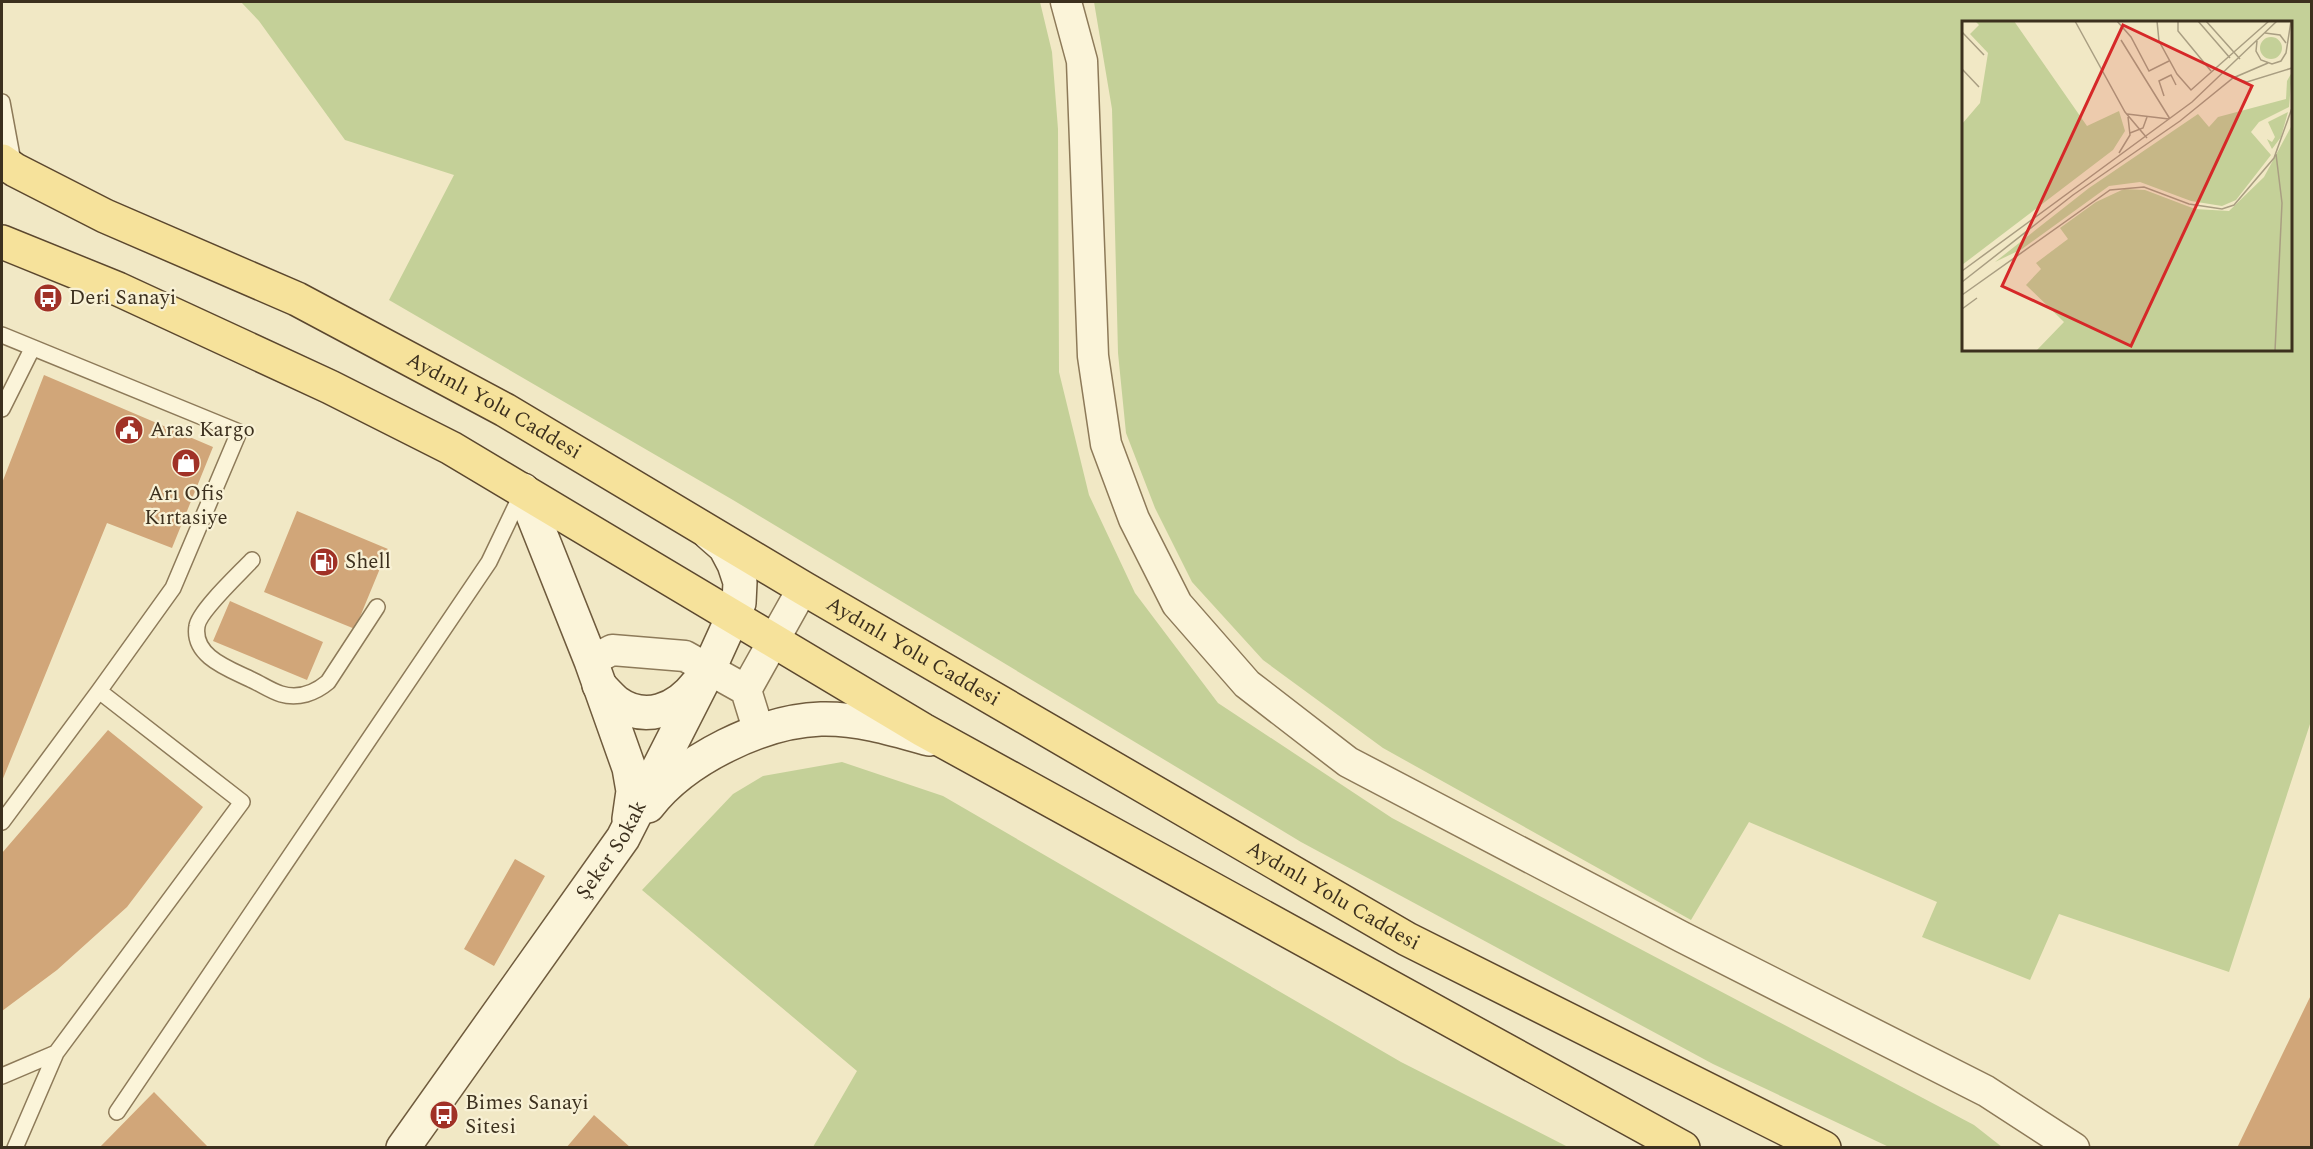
<svg xmlns="http://www.w3.org/2000/svg" width="2313" height="1149" font-family="Spectral,serif">
  <style>
    .green { fill: #c4d098; fill-rule: evenodd }
    .building { fill: #d1a679 }
    .lines { fill: none; stroke-linecap: round; stroke-linejoin: round }
    .lane-casing { stroke: #8d7a59; stroke-width: 18 }
    .street-casing { stroke: #8d7a59; stroke-width: 33 }
    .secondary-casing { stroke: #6f5b3d; stroke-width: 36 }
    .primary-casing { stroke: #5b472e; stroke-width: 36 }
    .lane { stroke: #fbf4d9; stroke-width: 15 }
    .street { stroke: #fbf4d9; stroke-width: 30 }
    .secondary { stroke: #fbf4d9; stroke-width: 33 }
    .primary { stroke: #f6e29b; stroke-width: 33 }
    .labels { text-anchor: middle; dominant-baseline: central; stroke-width: 4.5; stroke-linejoin: round; paint-order: stroke }
    .poi-label { font-size: 21px; fill: #3c301e; stroke: #f8f1d5; text-anchor: start }
    .street-label { font-size: 21px; fill: #3c301e; stroke: #f8f1d5 }
    .inset-road { fill: none; stroke: #a99e82; stroke-width: 1.5 }
    .view { fill: #d62828; fill-opacity: 0.15; stroke: #d62828; stroke-width: 3 }
    .inset-edge { fill: none; stroke: #3c301e; stroke-width: 3 }
  </style>
  <rect width="100%" height="100%" fill="#f1e8c5"/>
  <path class="green" d="M 241,2 L 1040,2 L 1052,52 L 1058,129 L 1059,372 L 1089,495 L 1135,593 L 1218,703 L 1392,818 L 1974,1125 L 2002,1147 L 1889,1147 L 1713,1064 L 1301,842 L 733,500 L 389,300 L 454,175 L 345,140 L 259,21 Z
    M 1094,2 L 2311,2 L 2311,721 L 2229,972 L 2059,914 L 2030,980 L 1922,937 L 1937,902 L 1749,822 L 1691,920 L 1383,748 L 1263,660 L 1192,582 L 1155,508 L 1126,433 L 1118,353 L 1112,109 ZM 1964,22 L 2290,22 L 2290,350 L 1964,350 Z
    M 842,762 L 943,796 L 1401,1062 L 1568,1147 L 813,1147 L 857,1071 L 642,890 L 733,794 L 763,776 Z"/>
  <path class="building" d="M 44,375 L 213,447 L 172,548 L 107,523 L 2,781 L 2,483 Z
    M 297,511 L 388,549 L 355,629 L 264,592 Z
    M 230,601 L 323,642 L 307,680 L 213,641 Z
    M 108,730 L 203,807 L 127,907 L 57,970 L 2,1011 L 2,853 Z
    M 515,859 L 545,876 L 494,966 L 464,949 Z
    M 2312,993 L 2312,1148 L 2237,1148 Z
    M 154,1092 L 209,1148 L 99,1148 Z
    M 594,1115 L 631,1148 L 566,1148 Z"/>
  <g class="lines">
    <g class="lane-casing">
      <path id="lane" d="M 2,102 L 14,167
        M 2,335 L 239,432 L 173,588 L 99,691 L 2,822
        M 2,409 L 32,349
        M 252,560 C 240,573 199,611 197,626 C 192,657 230,669 252,680 C 261,684 271,691 281,694 C 298,699 315,693 328,682 L 377,607
        M 2,1076 L 56,1053
        M 117,1112 L 489,562 L 522,493
        M 15,1148 L 56,1053 L 242,802 L 99,691"/>
    </g>
    <g class="street-casing">
      <path id="street" d="M 1066,2 L 1082,61 L 1093,356 L 1106,444 L 1134,519 L 1177,604 L 1247,684 L 1348,762 L 1682,937 L 1986,1091 L 2074,1148
        M 591,661 L 612,650 L 685,656 L 746,690 L 759,732
        M 746,690 L 803,588"/>
    </g>
    <g class="secondary-casing">
      <g id="secondary">
        <path d="M 523,490 L 591,661 L 629,768 L 633,791 L 629,819"/>
        <path d="M 599,685 C 604,690 610,697 616,702 C 645,723 677,710 697,684"/>
        <path d="M 648,806 C 684,759 762,721 821,719 C 858,718 894,729 929,739"/>
        <path id="s1" d="M 403,1148 L 623,838 L 709,669 L 739,603 L 740,582 L 734,564 L 725,547 L 709,533"/>
      </g>
    </g>
    <g class="primary-casing">
      <g id="primary">
        <path id="s2" d="M 2,161 L 15,170 L 105,216 L 297,299 L 505,410 L 803,588 L 1407,939 L 1824,1148"/>
        <path d="M 2,242 L 118,289 L 330,387 L 451,448 L 923,730 L 1683,1148"/>
      </g>
    </g>
    <use href="#lane" class="lane"/>
    <use href="#street" class="street"/>
    <use href="#secondary" class="secondary"/>
    <use href="#primary" class="primary"/>
  </g>
  <defs>
    <g id="bus-disc" transform="scale(1.5)"><circle r="9.5" fill="#a03126" stroke="#f8f1d5"/><path d="M-5-6H5V4H4V6H2V4H-2V6H-4V4H-5ZM-3.5-4V0h7V-4ZM-3.5 1.2v1.5H-2V1.2ZM2 1.2v1.5H3.5V1.2Z" fill="#fff"/></g>
    <g id="civic-disc" transform="scale(1.5)"><circle r="9.5" fill="#a03126" stroke="#f8f1d5"/><path d="M-.6-6.5H3V-4.5H.6V-3L4-1V1h2V6H-6V1h2V-1L-.6-3ZM-1.2 2.5V6h2.4V2.5Z" fill="#fff"/></g>
    <g id="shop-disc" transform="scale(1.5)"><circle r="9.5" fill="#a03126" stroke="#f8f1d5"/><path d="M-5-2.5h2.3a2.7 3.5 0 0 1 5.4 0H5L5.5 6h-11ZM-1.5-2.5h3a1.5 2.3 0 0 0-3 0Z" fill="#fff"/></g>
    <g id="fuel-disc" transform="scale(1.5)"><circle r="9.5" fill="#a03126" stroke="#f8f1d5"/><path d="M-5.5-6h7V0h2V4h1.3V-2.5L3-4.5l.8-.8L6-3V5H2.5V1h-1V6h-7ZM-4.2-4.7v3.2H.2V-4.7Z" fill="#fff"/></g>
  </defs>
  <g fill-rule="evenodd">
    <use href="#bus-disc" x="48" y="298"/>
    <use href="#civic-disc" x="129" y="430"/>
    <use href="#shop-disc" x="186" y="463"/>
    <use href="#fuel-disc" x="324" y="562"/>
    <use href="#bus-disc" x="444" y="1115"/>
  </g>
  <g class="labels">
    <g class="poi-label">
      <text x="69" y="298">Deri Sanayi</text>
      <text x="150" y="430">Aras Kargo</text>
      <text x="186" y="494" text-anchor="middle">Arı Ofis<tspan x="186" dy="24">Kırtasiye</tspan></text>
      <text x="345" y="562">Shell</text>
      <text x="465" y="1103">Bimes Sanayi<tspan x="465" dy="24">Sitesi</tspan></text>
    </g>
    <g class="street-label">
      <text stroke="none"><textPath href="#s2" startOffset="550">Aydınlı Yolu Caddesi</textPath></text>
      <text stroke="none"><textPath href="#s2" startOffset="1036">Aydınlı Yolu Caddesi</textPath></text>
      <text stroke="none"><textPath href="#s1" startOffset="364">Şeker Sokak</textPath></text>
      <text stroke="none"><textPath href="#s2" startOffset="1522">Aydınlı Yolu Caddesi</textPath></text>
    </g>
  </g>
  <g transform="translate(1962 21)">
    <rect width="330" height="330" fill="#f1e8c5"/>
    <path d="M 13,0 L 52,0 L 125,105 L 157,90 L 163,110 L 151,129 L 0,244 L 0,103 L 18,82 L 26,32 L 8,13 L 17,4 ZM298 27a11 11 0 1 1 22 0a11 11 0 1 1-22 0ZM 330,51 L 327,86 L 297,101 L 289,111 L 309,134 L 274,179 L 260,185 L 229,180 L 178,161 L 147,165 L 60,228 L 33,241 L 127,167 L 236,93 L 247,106 L 256,96 L 324,78 L 325,60 ZM 326,91 L 319,116 L 310,128 L 305,118 L 310,121 L 313,116 L 306,101 ZM 330,104 L 330,330 L 74,330 L 102,301 L 64,264 L 79,248 L 74,242 L 106,218 L 98,207 L 134,181 L 162,168 L 183,169 L 233,188 L 267,190 L 302,156 Z" fill="#c4d098"/>
    <path class="inset-road" d="M 113,0 L 163,91 L 185,117M 155,0 L 169,16 L 187,50 L 207,40M 195,0 L 197,20 L 215,53 L 229,69 L 307,0M 216,0 L 216,10 L 249,50M 236,0 L 268,37M 244,0 L 278,38M 0,11 L 22,34M 303,12 L 318,14 L 324,22M 159,19 L 208,98M 295,20 L 294,30 L 299,39 L 310,43 L 319,40 L 324,32 L 329,0M 0,48 L 17,66M 271,57 L 285,61 L 330,47M 202,75 L 197,60 L 209,54 L 214,64M 165,93 L 207,98M 168,112 L 181,107 L 185,96M 157,132 L 168,114 L 166,96M 0,250 L 230,81 L 315,0M 0,261 L 111,174 L 218,100 L 271,57 L 306,42M 0,274 L 148,169 L 182,166 L 227,183 L 260,188 L 272,184 L 312,137 L 330,87M 0,288 L 15,277M 313,330 L 320,182 L 314,133"/>
    <path class="view" d="M 161,4 L 290,65 L 169,325 L 40,265 Z"/>
    <rect width="330" height="330" class="inset-edge"/>
  </g>
  <rect width="2313" height="1149" fill="none" stroke="#3c301e" stroke-width="6"/>
</svg>
